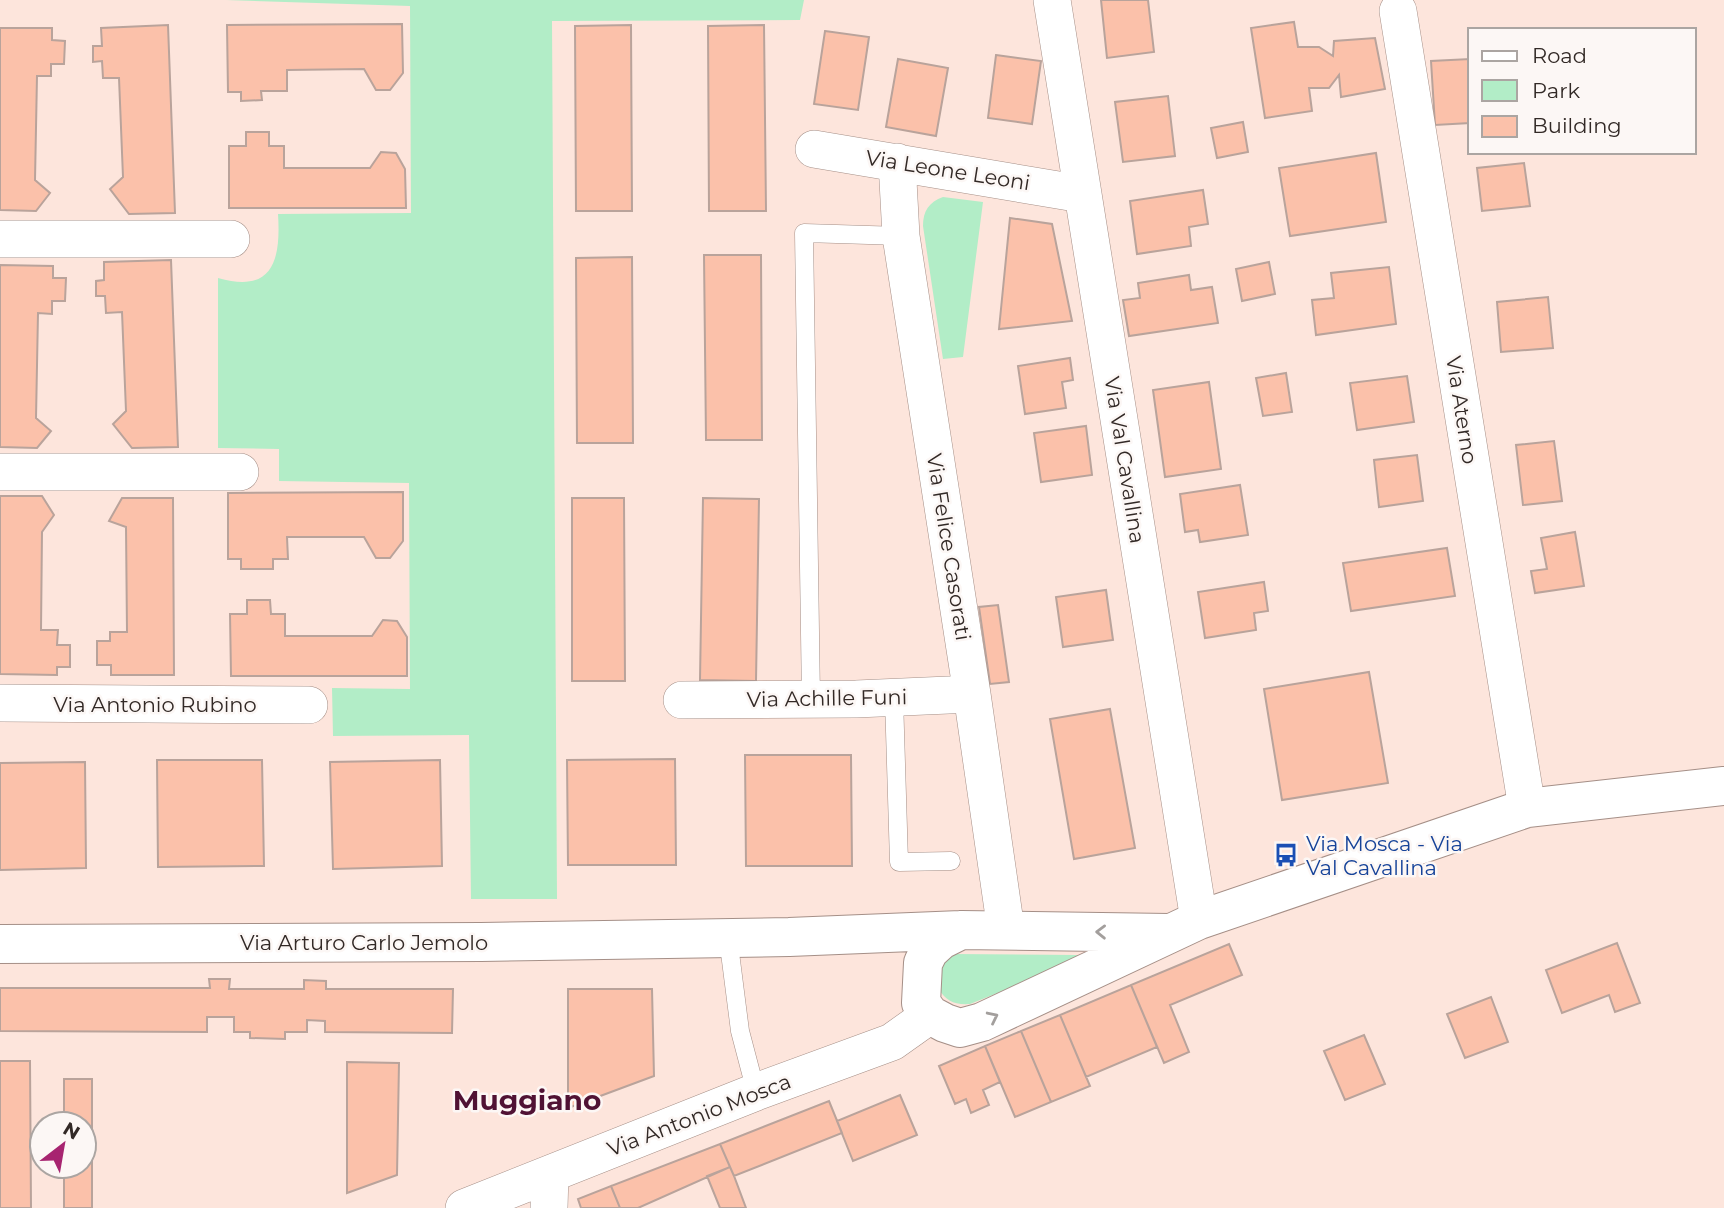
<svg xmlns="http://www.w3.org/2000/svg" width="1724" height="1208" font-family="Montserrat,sans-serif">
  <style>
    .green { fill: #b2edc7 }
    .building { fill: #fbc1aa; stroke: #b9a39b; stroke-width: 2 }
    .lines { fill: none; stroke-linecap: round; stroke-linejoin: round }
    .lane-casing { stroke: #a58f87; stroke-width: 19 }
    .street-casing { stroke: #a58f87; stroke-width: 38 }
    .secondary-casing { stroke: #a58f87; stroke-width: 40 }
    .lane { stroke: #fff; stroke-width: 18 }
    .street { stroke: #fff; stroke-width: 37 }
    .secondary { stroke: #fff; stroke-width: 38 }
    .oneway { stroke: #a39f9d }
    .labels { text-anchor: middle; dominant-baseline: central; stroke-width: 5; stroke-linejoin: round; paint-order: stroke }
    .street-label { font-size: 21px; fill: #322926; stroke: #fcf7f5 }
    .transit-label { font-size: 21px; fill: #164399; stroke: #fcf7f5; text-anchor: start }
    .district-label { font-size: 28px; font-weight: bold; fill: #501234; stroke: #fcf7f5 }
  </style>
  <rect width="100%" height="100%" fill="#fde5dc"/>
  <path class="green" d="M 226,0 L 804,0 L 800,20 L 552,21 L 557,899 L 471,899 L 469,735 L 333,736 L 332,688 L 410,689 L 409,483 L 279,481 L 279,449 L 218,448 L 218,278 C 273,294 281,260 278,214 L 411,213 L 410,6 Z
    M 943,197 L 983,202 L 963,357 L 943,359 L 923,226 C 923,211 929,202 943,197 Z
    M 952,954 L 1077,955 L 1080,956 L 1077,961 L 970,1004 C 954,1005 946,1001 938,988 L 941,963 Z"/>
  <path class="building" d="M 1101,0 L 1148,0 L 1154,52 L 1107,58 Z
    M 1294,22 L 1298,47 L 1319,47 L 1333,56 L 1334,41 L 1375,38 L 1385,89 L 1341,97 L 1339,75 L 1329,88 L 1309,88 L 1312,111 L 1265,118 L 1251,28 Z
    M 402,24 L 403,73 L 390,90 L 376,90 L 364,69 L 287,70 L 287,91 L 261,91 L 262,100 L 241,101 L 241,92 L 228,92 L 227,25 Z
    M 168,25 L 175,213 L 129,214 L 110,189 L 123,177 L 119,78 L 103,78 L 102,61 L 93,62 L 93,46 L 102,46 L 101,28 Z
    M 631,25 L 632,211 L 576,211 L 575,26 Z
    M 764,25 L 766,211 L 709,211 L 708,26 Z
    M 0,28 L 52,28 L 52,40 L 65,41 L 64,64 L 51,64 L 51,76 L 37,76 L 35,180 L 50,193 L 36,211 L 0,210 Z
    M 825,31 L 869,37 L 858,110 L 814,104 Z
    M 996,55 L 1041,61 L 1032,124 L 988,118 Z
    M 898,59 L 948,68 L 936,136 L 886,127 Z
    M 1470,59 L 1470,123 L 1435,125 L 1431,61 Z
    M 1168,96 L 1175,156 L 1123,162 L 1115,102 Z
    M 1243,122 L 1248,152 L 1217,158 L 1211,128 Z
    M 246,132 L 269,132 L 269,146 L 284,146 L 284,168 L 370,168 L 381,152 L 396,153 L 405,169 L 406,208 L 229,208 L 229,146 L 246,146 Z
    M 1376,153 L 1386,222 L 1290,236 L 1279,168 Z
    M 1524,163 L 1530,206 L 1482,211 L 1477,168 Z
    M 1203,190 L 1208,224 L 1189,227 L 1191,246 L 1137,254 L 1130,201 Z
    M 1010,218 L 1052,224 L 1072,321 L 999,329 Z
    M 704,255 L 761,255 L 762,440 L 706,440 Z
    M 632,257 L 633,443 L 577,443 L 576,258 Z
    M 171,260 L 178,447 L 132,448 L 113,424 L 126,411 L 122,312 L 106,313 L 105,296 L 96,296 L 96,281 L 104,280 L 104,262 Z
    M 1269,262 L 1275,294 L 1242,301 L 1236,269 Z
    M 0,265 L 53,266 L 53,278 L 66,278 L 65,301 L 52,301 L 52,314 L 38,313 L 36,418 L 51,431 L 37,448 L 0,447 Z
    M 1389,267 L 1396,324 L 1316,335 L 1312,300 L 1334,298 L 1331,273 Z
    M 1189,275 L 1191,290 L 1212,287 L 1218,323 L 1129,336 L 1123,300 L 1140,298 L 1138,283 Z
    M 1548,297 L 1553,348 L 1501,352 L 1497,302 Z
    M 1070,358 L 1073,380 L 1062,382 L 1066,408 L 1025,414 L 1018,366 Z
    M 1286,373 L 1292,412 L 1263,416 L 1256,378 Z
    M 1407,376 L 1414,422 L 1357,430 L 1350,383 Z
    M 1209,382 L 1221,469 L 1165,477 L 1153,390 Z
    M 1086,426 L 1092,475 L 1041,482 L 1034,433 Z
    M 1554,441 L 1562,501 L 1523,505 L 1516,445 Z
    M 1417,455 L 1423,501 L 1379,507 L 1374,460 Z
    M 1240,485 L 1248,535 L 1200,542 L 1198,530 L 1185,532 L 1180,494 Z
    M 403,492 L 403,541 L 390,558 L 376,558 L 364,537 L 287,537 L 288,559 L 273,559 L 273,569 L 241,569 L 241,559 L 228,559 L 228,493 Z
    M 0,496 L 42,496 L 54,515 L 42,532 L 41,630 L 58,630 L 57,645 L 70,645 L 70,667 L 57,667 L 57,675 L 0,674 Z
    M 122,498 L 173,498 L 174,675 L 111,675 L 111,665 L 97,665 L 97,641 L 110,641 L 110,632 L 127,632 L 126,527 L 109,521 Z
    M 572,498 L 624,498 L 625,681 L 572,681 Z
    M 703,498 L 759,499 L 756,681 L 700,680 Z
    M 1575,532 L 1584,586 L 1535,593 L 1531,571 L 1547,569 L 1541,538 Z
    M 1447,548 L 1455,596 L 1351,611 L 1343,563 Z
    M 1264,582 L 1268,611 L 1254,613 L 1256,630 L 1205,638 L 1198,592 Z
    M 1106,590 L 1113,640 L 1063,647 L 1056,597 Z
    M 247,600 L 270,600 L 271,614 L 285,614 L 285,636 L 372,636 L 383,620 L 397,621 L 407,637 L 407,676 L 231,676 L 230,614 L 247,614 Z
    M 998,605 L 1009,682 L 990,684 L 979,607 Z
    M 1369,672 L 1388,783 L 1282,800 L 1264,689 Z
    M 1110,709 L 1135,848 L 1074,859 L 1050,719 Z
    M 745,755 L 851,755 L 852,866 L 746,866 Z
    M 675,759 L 676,865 L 568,865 L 567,760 Z
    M 157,760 L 262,760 L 264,866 L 158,867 Z
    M 440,760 L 442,866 L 333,869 L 330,762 Z
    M 85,762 L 86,868 L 0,870 L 0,763 Z
    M 1617,943 L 1640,1003 L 1615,1012 L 1609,995 L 1562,1013 L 1546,970 Z
    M 1229,944 L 1242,975 L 1170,1005 L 1189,1052 L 1164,1063 L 1131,985 Z
    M 209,979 L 230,979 L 229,989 L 304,989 L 304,980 L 326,981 L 326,989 L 453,989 L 452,1033 L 325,1032 L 325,1021 L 307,1020 L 307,1032 L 285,1032 L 285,1039 L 250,1038 L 250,1032 L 234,1032 L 234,1017 L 207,1017 L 207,1032 L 0,1031 L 0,988 L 210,988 Z
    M 1131,985 L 1157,1047 L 1086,1077 L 1060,1015 Z
    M 568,989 L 652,989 L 654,1076 L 568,1108 Z
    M 1491,997 L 1508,1042 L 1465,1058 L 1447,1014 Z
    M 1060,1015 L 1090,1086 L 1051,1102 L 1021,1031 Z
    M 1021,1031 L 1051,1102 L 1015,1117 L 985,1046 Z
    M 1364,1035 L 1385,1084 L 1345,1100 L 1324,1051 Z
    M 985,1046 L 1000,1082 L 983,1090 L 989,1105 L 971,1113 L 966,1099 L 955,1104 L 939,1066 Z
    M 0,1061 L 30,1061 L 31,1208 L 0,1208 Z
    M 347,1062 L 399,1063 L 397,1175 L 347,1193 Z
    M 64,1079 L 92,1079 L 92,1208 L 64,1208 L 64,1166 L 84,1166 L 84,1124 L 64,1124 Z
    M 900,1095 L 917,1135 L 853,1161 L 837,1121 Z
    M 829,1101 L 842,1133 L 734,1176 L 720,1144 Z
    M 720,1144 L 730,1167 L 638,1208 L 620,1208 L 611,1186 Z
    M 730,1167 L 734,1176 L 746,1208 L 720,1208 L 707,1176 Z
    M 611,1186 L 620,1208 L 581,1208 L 578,1199 Z"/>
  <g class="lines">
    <g class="lane-casing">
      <path id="lane" d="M 894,698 L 899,862 L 951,861
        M 811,699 L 804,233 L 901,236
        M 728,937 L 740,1031 L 756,1092"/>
    </g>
    <g class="street-casing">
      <path id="street" d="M 1052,0 L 1199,920
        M 1398,11 L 1527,808
        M 814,149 L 1082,194
        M 897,162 L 901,236 L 972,694 L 1006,930
        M 0,239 L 231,239
        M 0,472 L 240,472
        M 682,700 L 856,699 L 972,694
        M 0,703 L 309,705
        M 464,1208 L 756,1092 L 892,1042 L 930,1015
        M 549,1208 L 550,1174"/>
    </g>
    <g class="secondary-casing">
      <path id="secondary" d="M 961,930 L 941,940 L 929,951 L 923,963 L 921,1003 L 930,1015 L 945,1023 L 960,1028 L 982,1022 L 1199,920 L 1527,808 L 1724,786
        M 0,944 L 481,942 L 789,937 L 961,930 L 1169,933"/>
    </g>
    <use href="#lane" class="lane"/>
    <use href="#street" class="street"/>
    <use href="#secondary" class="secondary"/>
  </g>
  <defs><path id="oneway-chevron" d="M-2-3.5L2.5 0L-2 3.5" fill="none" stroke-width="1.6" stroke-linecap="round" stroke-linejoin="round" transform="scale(1.75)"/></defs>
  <g class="oneway">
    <use href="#oneway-chevron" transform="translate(1101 932) rotate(-179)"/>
    <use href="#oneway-chevron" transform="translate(993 1017) rotate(-26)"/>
  </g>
  <defs>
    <g id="bus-bare" transform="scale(1.89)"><path d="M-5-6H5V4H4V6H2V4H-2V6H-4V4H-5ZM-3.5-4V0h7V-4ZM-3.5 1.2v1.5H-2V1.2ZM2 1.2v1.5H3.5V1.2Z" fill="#1a4fb4" stroke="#fcf7f5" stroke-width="2.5" paint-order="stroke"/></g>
  </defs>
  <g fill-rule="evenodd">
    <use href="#bus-bare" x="1286" y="855"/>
  </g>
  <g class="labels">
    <g class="street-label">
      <text transform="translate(948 170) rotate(9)">Via Leone Leoni</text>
      <text transform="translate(1462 410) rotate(81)">Via Aterno</text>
      <text transform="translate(1125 460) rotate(81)">Via Val Cavallina</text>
      <text transform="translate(949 547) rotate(81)">Via Felice Casorati</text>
      <text transform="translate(827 698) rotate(-1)">Via Achille Funi</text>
      <text x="155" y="704">Via Antonio Rubino</text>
      <text x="364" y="942">Via Arturo Carlo Jemolo</text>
      <text transform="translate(699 1115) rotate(-21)">Via Antonio Mosca</text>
    </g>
    <g class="transit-label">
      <text x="1306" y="843">Via Mosca - Via<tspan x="1306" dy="24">Val Cavallina</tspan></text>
    </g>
    <g class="district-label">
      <text x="527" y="1100">Muggiano</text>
    </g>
  </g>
  <rect x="1468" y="28" width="228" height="126" fill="#fcf7f5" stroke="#aba5a2" stroke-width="2"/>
  <rect x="1482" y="51" width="35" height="10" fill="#ffffff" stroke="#aba5a2" stroke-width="2"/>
  <text x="1532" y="63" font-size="21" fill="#322926">Road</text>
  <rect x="1482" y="80" width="35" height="21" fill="#b2edc7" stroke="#aba5a2" stroke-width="2"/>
  <text x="1532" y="98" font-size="21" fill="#322926">Park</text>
  <rect x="1482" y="116" width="35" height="21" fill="#fbc1aa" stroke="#aba5a2" stroke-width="2"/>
  <text x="1532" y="133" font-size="21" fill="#322926">Building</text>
  <g transform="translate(63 1145) rotate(31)"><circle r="33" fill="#fcf7f5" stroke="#aba5a2" stroke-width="2"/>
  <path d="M0-5L12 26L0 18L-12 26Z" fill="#a72470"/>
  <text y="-10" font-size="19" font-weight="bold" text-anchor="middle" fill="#322926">N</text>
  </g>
</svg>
